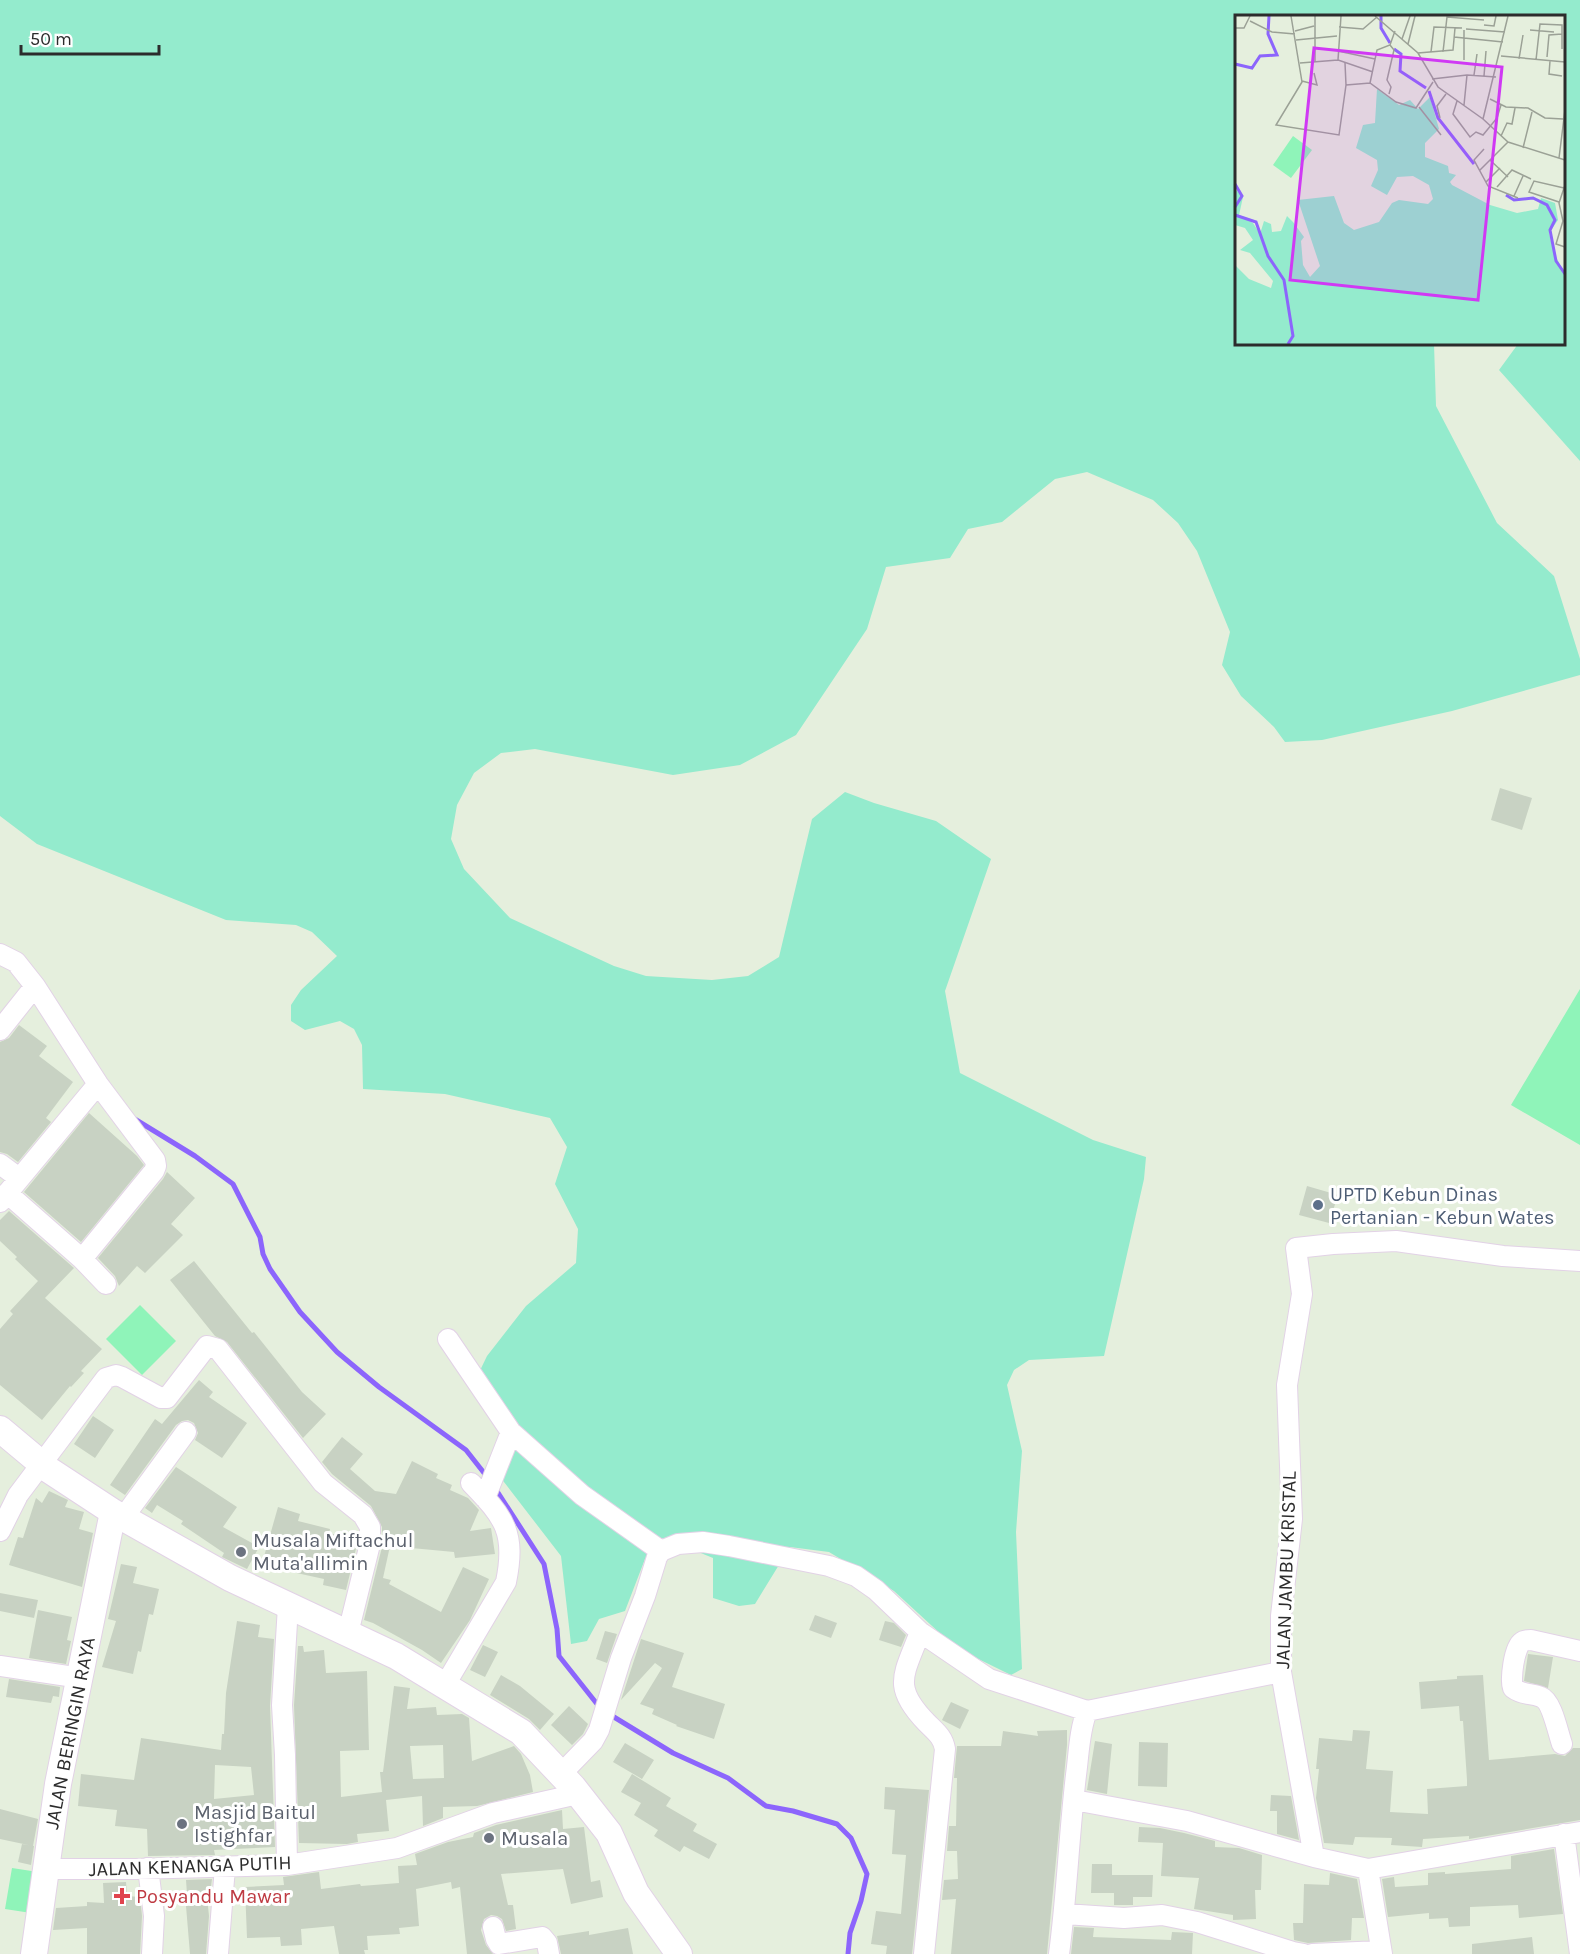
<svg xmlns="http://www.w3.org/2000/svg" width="1580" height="1954" font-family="Karla,sans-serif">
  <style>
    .green { fill: #94ebcd }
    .pitch { fill: #8ff4b9 }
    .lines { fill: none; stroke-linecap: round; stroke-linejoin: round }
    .stream { stroke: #8c65fc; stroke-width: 5 }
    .building { fill: #c8d2c3; fill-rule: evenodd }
    .minor-casing { stroke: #e2d2e6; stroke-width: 22 }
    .tertiary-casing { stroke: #e2d2e6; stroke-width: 28 }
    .minor { stroke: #fff; stroke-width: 20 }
    .tertiary { stroke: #fff; stroke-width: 26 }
    .service-dot { fill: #5c6f8a; stroke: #fff; stroke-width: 2 }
    .worship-dot { fill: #6b7280; stroke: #fff; stroke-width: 2 }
    .health-dot { fill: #e0444e; stroke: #fff; stroke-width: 2 }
    .labels { text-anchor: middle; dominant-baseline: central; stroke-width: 6; stroke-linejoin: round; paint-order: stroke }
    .service-label { font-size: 20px; fill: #4e5e75; stroke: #fff; text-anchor: start }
    .worship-label { font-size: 20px; fill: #5b616d; stroke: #fff; text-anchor: start }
    .street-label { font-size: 20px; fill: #2c2c2c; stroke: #fff }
    .health-label { font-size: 20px; fill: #be3a42; stroke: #fff; text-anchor: start }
    .inset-river { fill: none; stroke: #8c65fc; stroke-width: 3 }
    .inset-road { fill: none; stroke: #9ba196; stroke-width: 1.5 }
    .view { fill: #d039f4; fill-opacity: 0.15; stroke: #d039f4; stroke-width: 3 }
    .inset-edge { fill: none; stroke: #2c2c2c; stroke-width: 3 }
  </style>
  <rect width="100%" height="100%" fill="#e5efdd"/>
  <path class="green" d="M 0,0 L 1580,0 L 1580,461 L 1499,370 L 1518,344 L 1564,344 L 1564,16 L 1236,16 L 1236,344 L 1434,344 L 1436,406 L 1497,523 L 1554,576 L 1580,659 L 1580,675 L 1452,711 L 1322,740 L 1285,742 L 1274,727 L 1241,696 L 1222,665 L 1230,632 L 1197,551 L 1178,523 L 1153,500 L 1087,472 L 1055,479 L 1002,522 L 968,529 L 950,558 L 886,567 L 867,629 L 796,735 L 740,765 L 673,775 L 535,749 L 501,753 L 474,773 L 457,805 L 451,839 L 464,869 L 510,918 L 614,966 L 646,976 L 712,980 L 748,976 L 779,957 L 812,819 L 845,792 L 874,803 L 936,821 L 991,859 L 945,991 L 960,1073 L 1093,1140 L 1146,1157 L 1144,1179 L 1104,1356 L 1029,1360 L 1014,1370 L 1007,1385 L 1022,1451 L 1016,1532 L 1022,1669 L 1011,1675 L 956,1648 L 894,1591 L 829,1552 L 790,1547 L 755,1604 L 739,1606 L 713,1598 L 713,1558 L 664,1538 L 656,1541 L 645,1559 L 625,1611 L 599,1619 L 587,1641 L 571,1644 L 561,1556 L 497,1473 L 508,1442 L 478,1401 L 473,1385 L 487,1356 L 526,1306 L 576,1263 L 578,1229 L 555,1184 L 567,1147 L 550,1118 L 445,1094 L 363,1089 L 362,1045 L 354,1029 L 340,1021 L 305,1030 L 291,1021 L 291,1005 L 301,990 L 337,956 L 312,932 L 296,925 L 226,920 L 37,844 L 0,816 Z"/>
  <path class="pitch" d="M 1580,989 L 1580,1145 L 1511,1105 Z
    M 140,1305 L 176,1341 L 142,1375 L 106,1339 Z
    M 12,1868 L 38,1872 L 31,1913 L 5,1909 Z"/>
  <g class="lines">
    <path class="stream" d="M 133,1118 L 195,1156 L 233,1184 L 260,1237 L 263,1254 L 270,1269 L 300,1312 L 337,1352 L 379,1387 L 466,1450 L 488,1478
      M 495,1488 L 544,1564 L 557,1629 L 559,1656 L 601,1709
      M 609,1714 L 673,1753 L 728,1778 L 766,1806 L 793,1811 L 837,1824 L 851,1838 L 867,1874 L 861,1901 L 850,1933 L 848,1954"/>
  </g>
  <path class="building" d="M 1500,788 L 1532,798 L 1522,830 L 1491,820 Z
    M 19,1025 L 47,1046 L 39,1056 L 73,1082 L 46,1118 L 51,1122 L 18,1162 L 7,1154 L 0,1152 L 0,1042 L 9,1038 Z
    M 89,1113 L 137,1156 L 144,1165 L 81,1242 L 24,1192 Z
    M 167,1172 L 195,1198 L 171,1224 L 183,1235 L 145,1273 L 137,1266 L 119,1286 L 115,1276 L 98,1258 L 163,1179 Z
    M 1307,1186 L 1338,1195 L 1329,1223 L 1299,1215 Z
    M 9,1211 L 74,1268 L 45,1298 L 102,1349 L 81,1371 L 84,1373 L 71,1387 L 70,1386 L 42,1420 L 0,1385 L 0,1329 L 13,1314 L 10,1311 L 38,1281 L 15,1259 L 17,1257 L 0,1241 L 0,1220 Z
    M 194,1261 L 252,1333 L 254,1332 L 302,1392 L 326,1414 L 303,1438 L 227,1342 L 215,1336 L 170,1280 Z
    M 199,1380 L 213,1392 L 209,1397 L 247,1423 L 222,1458 L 195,1440 L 198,1433 L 194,1423 L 188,1420 L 182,1421 L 176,1425 L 125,1495 L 110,1485 L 155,1419 L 162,1424 Z
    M 93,1416 L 114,1430 L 95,1458 L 74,1444 Z
    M 342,1437 L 363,1454 L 350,1469 L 375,1491 L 396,1494 L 412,1461 L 438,1474 L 436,1478 L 452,1485 L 450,1490 L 468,1498 L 479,1510 L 470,1531 L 491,1528 L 495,1554 L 455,1558 L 454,1552 L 390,1546 L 383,1578 L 391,1580 L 389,1584 L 441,1612 L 463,1567 L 489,1579 L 470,1620 L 441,1663 L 422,1650 L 373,1623 L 364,1620 L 382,1547 L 382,1527 L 371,1506 L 332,1474 L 322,1462 Z
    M 176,1467 L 237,1507 L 223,1527 L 259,1547 L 247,1569 L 222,1557 L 224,1553 L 181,1524 L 183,1521 L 157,1505 L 152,1513 L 145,1508 Z
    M 49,1491 L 68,1500 L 65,1507 L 84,1512 L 79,1529 L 93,1533 L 82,1587 L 9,1565 L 18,1537 L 23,1538 L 36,1498 L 42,1503 Z
    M 278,1507 L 300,1514 L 298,1521 L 330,1529 L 329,1533 L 358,1540 L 346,1590 L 323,1585 L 324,1579 L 292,1572 L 293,1568 L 263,1560 Z
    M 121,1564 L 137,1567 L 133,1583 L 159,1589 L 153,1615 L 149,1614 L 141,1652 L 138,1651 L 133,1674 L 102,1667 L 116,1621 L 108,1619 Z
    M 0,1593 L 38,1600 L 34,1618 L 0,1611 Z
    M 38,1610 L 72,1617 L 67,1640 L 71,1641 L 66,1664 L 29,1658 Z
    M 815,1615 L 837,1623 L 831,1638 L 809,1630 Z
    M 237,1621 L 260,1625 L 258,1637 L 274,1639 L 270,1706 L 275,1847 L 214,1850 L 215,1855 L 148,1856 L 147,1829 L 115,1826 L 117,1810 L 78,1806 L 81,1774 L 134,1780 L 141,1738 L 221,1750 L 222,1734 L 224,1734 L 226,1693 ZM 215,1765 L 251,1767 L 254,1795 L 214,1799 Z
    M 885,1621 L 894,1623 L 906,1635 L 901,1647 L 879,1640 Z
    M 605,1631 L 617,1634 L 607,1663 L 596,1659 Z
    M 641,1639 L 684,1653 L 672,1687 L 725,1704 L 714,1739 L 676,1726 L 677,1725 L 652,1714 L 654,1709 L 640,1704 L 662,1668 L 655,1663 L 621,1700 Z
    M 483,1645 L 498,1652 L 485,1677 L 470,1670 Z
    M 298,1646 L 303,1646 L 304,1652 L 324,1650 L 326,1673 L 367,1671 L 369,1750 L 340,1751 L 341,1797 L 382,1792 L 380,1772 L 383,1772 L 394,1686 L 410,1688 L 407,1709 L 436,1707 L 437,1715 L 462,1714 L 469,1718 L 472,1761 L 514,1746 L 521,1754 L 530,1775 L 533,1792 L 477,1806 L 443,1807 L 443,1818 L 423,1826 L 422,1796 L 386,1800 L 389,1831 L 357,1834 L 358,1842 L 347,1844 L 299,1843 L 294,1705 ZM 443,1745 L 444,1778 L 413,1779 L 410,1746 Z
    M 1528,1654 L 1553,1657 L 1548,1688 L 1524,1681 Z
    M 501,1675 L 520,1686 L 554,1714 L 540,1730 L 529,1719 L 490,1695 Z
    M 1483,1675 L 1489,1760 L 1555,1754 L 1565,1756 L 1573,1748 L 1580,1748 L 1580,1820 L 1469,1839 L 1469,1836 L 1423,1839 L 1422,1847 L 1391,1845 L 1392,1838 L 1355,1837 L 1353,1845 L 1324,1843 L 1316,1798 L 1319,1769 L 1316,1769 L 1319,1738 L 1352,1741 L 1353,1730 L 1370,1731 L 1366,1769 L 1393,1771 L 1390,1812 L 1428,1814 L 1427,1789 L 1467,1786 L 1467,1780 L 1463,1721 L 1460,1721 L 1459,1706 L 1421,1709 L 1419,1682 L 1457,1679 L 1457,1676 Z
    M 9,1679 L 60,1687 L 59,1697 L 53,1696 L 51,1703 L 6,1697 Z
    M 951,1702 L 969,1710 L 960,1729 L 942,1720 Z
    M 569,1706 L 588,1724 L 583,1734 L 572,1745 L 551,1725 Z
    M 1067,1730 L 1067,1745 L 1047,1954 L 951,1954 L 956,1899 L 942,1900 L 944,1880 L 958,1879 L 957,1851 L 947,1851 L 949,1826 L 956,1826 L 957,1778 L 954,1778 L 957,1746 L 1001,1746 L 1003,1731 L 1038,1736 L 1037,1731 Z
    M 1095,1741 L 1112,1744 L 1107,1794 L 1087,1790 Z
    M 1139,1742 L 1168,1743 L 1167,1787 L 1138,1786 Z
    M 625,1743 L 654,1760 L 642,1779 L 613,1762 Z
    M 632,1774 L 671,1798 L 666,1806 L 697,1824 L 693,1831 L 717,1844 L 709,1859 L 684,1846 L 680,1852 L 654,1836 L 658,1830 L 634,1815 L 641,1803 L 621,1792 Z
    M 885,1787 L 929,1790 L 912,1954 L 886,1954 L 887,1946 L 871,1944 L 876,1911 L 901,1914 L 906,1855 L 892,1854 L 895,1810 L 884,1809 Z
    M 1271,1795 L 1291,1796 L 1299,1840 L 1277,1834 L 1277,1811 L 1270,1811 Z
    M 0,1809 L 38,1819 L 33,1846 L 0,1839 Z
    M 562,1810 L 563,1829 L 584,1827 L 591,1882 L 600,1880 L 603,1897 L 571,1904 L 563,1869 L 501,1874 L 508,1905 L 513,1905 L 516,1929 L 506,1931 L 502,1919 L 497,1916 L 491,1915 L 484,1919 L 481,1930 L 486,1945 L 493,1954 L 467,1954 L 460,1887 L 452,1889 L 451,1882 L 416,1889 L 419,1926 L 399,1928 L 400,1934 L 367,1936 L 368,1950 L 364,1950 L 365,1954 L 339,1954 L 334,1926 L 301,1929 L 302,1945 L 281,1946 L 280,1937 L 247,1938 L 245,1887 L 284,1885 L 283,1877 L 319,1872 L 321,1889 L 360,1884 L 361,1886 L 399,1883 L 398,1866 L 417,1865 L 415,1854 L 448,1842 L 473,1837 L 474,1833 L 496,1825 Z
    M 1139,1827 L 1160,1828 L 1184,1833 L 1215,1841 L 1215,1847 L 1239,1848 L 1262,1855 L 1261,1890 L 1255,1890 L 1256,1919 L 1233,1920 L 1233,1915 L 1194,1909 L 1199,1878 L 1161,1876 L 1163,1843 L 1138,1842 Z
    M 22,1844 L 34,1846 L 31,1865 L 18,1862 Z
    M 1554,1849 L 1563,1914 L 1519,1918 L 1518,1905 L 1470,1907 L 1470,1926 L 1449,1927 L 1448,1918 L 1429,1919 L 1429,1913 L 1388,1917 L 1382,1879 L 1394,1877 L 1395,1887 L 1428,1885 L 1428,1873 L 1445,1872 L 1445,1874 L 1511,1869 L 1511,1856 Z
    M 1092,1864 L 1112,1864 L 1112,1875 L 1153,1875 L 1152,1897 L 1133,1897 L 1133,1905 L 1114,1905 L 1114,1893 L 1091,1893 Z
    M 1330,1873 L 1357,1879 L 1364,1918 L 1352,1918 L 1351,1940 L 1308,1943 L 1294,1940 L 1293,1923 L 1303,1923 L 1304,1884 L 1329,1885 Z
    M 212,1879 L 211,1886 L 206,1887 L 209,1916 L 206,1954 L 190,1954 L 185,1894 L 187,1894 L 186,1880 Z
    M 126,1882 L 127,1896 L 140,1897 L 142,1916 L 140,1954 L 87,1954 L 87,1928 L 53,1930 L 56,1908 L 87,1906 L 87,1902 L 104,1903 L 103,1883 Z
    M 1074,1927 L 1094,1928 L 1093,1937 L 1171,1940 L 1172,1932 L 1193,1933 L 1192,1954 L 1071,1954 Z
    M 628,1928 L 633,1954 L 561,1954 L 557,1936 L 589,1931 L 589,1935 Z
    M 1532,1937 L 1534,1954 L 1472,1954 L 1472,1944 Z"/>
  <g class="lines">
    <g class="minor-casing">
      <path id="minor" d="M 0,954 L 16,962 L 35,986 L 98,1084 L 155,1160 L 156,1166 L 154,1171 L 82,1259
        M 0,1030 L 35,986
        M 0,1164 L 19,1178
        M 7,1193 L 82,1259 L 106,1284
        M 0,1202 L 98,1084
        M 448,1339 L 511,1432 L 582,1495 L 661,1551
        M 485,1498 L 511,1432
        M 123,1518 L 186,1432
        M 0,1531 L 18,1495 L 106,1378 L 116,1375 L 122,1377 L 161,1398 L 167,1398 L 207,1346 L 218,1349 L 323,1483 L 363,1515 L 370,1527 L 370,1544 L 348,1633
        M 920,1632 C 904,1675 891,1686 927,1723 C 936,1732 943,1737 945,1749 L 924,1954
        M 0,1666 L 81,1678
        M 445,1685 L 506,1582 C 516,1533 505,1518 471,1483
        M 1562,1744 C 1558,1733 1552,1701 1541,1697 C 1531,1693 1522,1695 1513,1688 C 1510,1680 1514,1647 1522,1642 C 1524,1640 1528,1640 1531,1640 L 1580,1651
        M 561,1774 L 593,1741 L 599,1730 L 621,1658 L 645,1596 L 657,1557 L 661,1551 L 678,1544 L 703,1542 L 729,1546 L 829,1566 L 856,1576 L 876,1590 L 920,1632 L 989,1679 L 1087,1711 L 1281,1672
        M 1074,1800 L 1187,1821 L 1314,1857 L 1368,1869 L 1382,1954
        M 1564,1834 L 1580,1954
        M 1314,1857 L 1281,1672 L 1281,1616 L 1292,1519 L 1287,1385 L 1302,1294 L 1296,1248 L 1333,1244 L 1396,1241 L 1503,1256 L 1580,1261
        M 287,1865 L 285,1755 L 282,1705 L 288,1606
        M 148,1868 L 154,1916 L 152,1954
        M 45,1869 L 135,1869 L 287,1865 L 397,1848 L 493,1813 L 578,1794
        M 1368,1869 L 1580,1832
        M 1065,1914 L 1124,1918 L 1162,1915 L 1197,1922 L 1293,1952 L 1304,1954
        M 493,1927 L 496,1939 L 499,1944 L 542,1937 L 547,1943 L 549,1954
        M 218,1954 L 225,1867
        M 1059,1954 C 1067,1894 1069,1834 1076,1775 C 1079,1754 1079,1731 1087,1711
        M 1312,1954 L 1381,1951"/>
    </g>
    <g class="tertiary-casing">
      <path id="tertiary" d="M 0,1429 L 49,1470 L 113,1512 L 230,1578 L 396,1656 L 521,1732 L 573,1787 L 609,1833 L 636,1893 L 679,1954
        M 34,1954 L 58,1784 L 113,1512"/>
    </g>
    <use href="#minor" class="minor"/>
    <use href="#tertiary" class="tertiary"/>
  </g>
  <circle class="service-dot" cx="1318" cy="1205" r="6"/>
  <g class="worship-dot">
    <circle cx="241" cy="1552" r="6"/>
    <circle cx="182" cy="1824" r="6"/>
    <circle cx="489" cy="1838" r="6"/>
  </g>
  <path class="health-dot" d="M119 1887h6v6h6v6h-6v6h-6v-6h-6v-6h6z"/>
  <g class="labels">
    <g class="service-label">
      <text x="1330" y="1194">UPTD Kebun Dinas<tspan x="1330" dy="23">Pertanian - Kebun Wates</tspan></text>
    </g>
    <g class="worship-label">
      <text x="253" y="1540">Musala Miftachul<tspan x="253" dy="23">Muta'allimin</tspan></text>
      <text x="194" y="1812">Masjid Baitul<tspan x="194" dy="23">Istighfar</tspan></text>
      <text x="501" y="1838">Musala</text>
    </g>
    <g class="street-label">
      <text transform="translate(1286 1570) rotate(-88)">JALAN JAMBU KRISTAL</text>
      <text transform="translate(70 1733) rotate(-79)">JALAN BERINGIN RAYA</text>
      <text transform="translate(190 1866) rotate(-2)">JALAN KENANGA PUTIH</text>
    </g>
    <g class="health-label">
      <text x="136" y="1896">Posyandu Mawar</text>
    </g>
  </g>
  <g transform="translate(1235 15)">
    <rect width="330" height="330" fill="#e5efdd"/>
    <path d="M 142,74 L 164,90 L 175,85 L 183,94 L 195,82 L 204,114 L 190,128 L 190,142 L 213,151 L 214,158 L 221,160 L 215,167 L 217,170 L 255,190 L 282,198 L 303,194 L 306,183 L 320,188 L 323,205 L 314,218 L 319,239 L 330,258 L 330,329 L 0,329 L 0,250 L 14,264 L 36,273 L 38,266 L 15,238 L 5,235 L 18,225 L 10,213 L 0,210 L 0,174 L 8,182 L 4,200 L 18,208 L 25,219 L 29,206 L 36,209 L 37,217 L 46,216 L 52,201 L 58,207 L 69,222 L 66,226 L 68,250 L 75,262 L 85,251 L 63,185 L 99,181 L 109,208 L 119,215 L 144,207 L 157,188 L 164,185 L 193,189 L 198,184 L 194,170 L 178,161 L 162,162 L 152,180 L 136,171 L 143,155 L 142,145 L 121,133 L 128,110 L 140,108 Z" fill="#94ebcd"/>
    <path d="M 58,121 L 77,135 L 56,163 L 38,150 Z" fill="#8ff4b9"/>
    <path class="inset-river" d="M 146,1 L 146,13 L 155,28M 159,34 L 166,39 L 165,56 L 191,73M 0,49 L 17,53 L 25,41 L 42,40 L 33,19 L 34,1M 194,76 L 203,103 L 239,149M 0,169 L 7,181 L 0,192M 271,180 L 279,185 L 298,183 L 312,190 L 320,205 L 315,215 L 321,246 L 330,259M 0,200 L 21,207 L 33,241 L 49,265 L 58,321 L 53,329"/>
    <path class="inset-road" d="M 56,1 L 67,67 L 41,110 L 104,120 L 111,70 L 110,48M 106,1 L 103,45 L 138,57M 140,1 L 183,38 L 203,72 L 248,104 L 273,127 L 330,145M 15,6 L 37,17 L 60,19M 249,10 L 259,11 L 261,1M 104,12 L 128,14 L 142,2M 0,13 L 9,13 L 15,1M 231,14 L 270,17M 229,15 L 229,45M 295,15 L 319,17M 60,16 L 79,11M 219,22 L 268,27M 167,24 L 175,1M 61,25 L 102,21M 173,29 L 180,1M 103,36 L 140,44M 196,37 L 199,12 L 227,13M 208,37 L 212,2 L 249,5M 183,38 L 218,35 L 220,13M 266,41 L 330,47M 312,42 L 314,20 L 327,19M 284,44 L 288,20M 301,45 L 305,9 L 327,10 L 327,34M 315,46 L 314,59 L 327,61M 80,47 L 80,1M 65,48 L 103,45M 239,60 L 242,39M 249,61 L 251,36M 197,64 L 232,60 L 261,62M 67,66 L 82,70 L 79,58M 135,68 L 142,35 L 155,30 L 160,16M 111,70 L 135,68 L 161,87 L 181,93 L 198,67M 154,79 L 156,72 L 152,65 L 159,35 L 155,30M 255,84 L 271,92 L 293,93 L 310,103 L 328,104M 222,86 L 218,99 L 235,122 L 241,117 L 248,120 L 262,103 L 266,90M 229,90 L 232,60M 184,92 L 206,120M 205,103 L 202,91 L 211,79M 248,104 L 273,1M 266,121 L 272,108 L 277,109 L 280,93M 288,133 L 297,97M 249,134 L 239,145 L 253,171 L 283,183M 324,143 L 330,95M 255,145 L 273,162M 245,155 L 273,127M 251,167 L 265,153M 330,170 L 324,188 L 328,206 L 321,229 L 330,232M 262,172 L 277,155 L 296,164M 279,181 L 288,161M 324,187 L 294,177 L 299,166 L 329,173"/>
    <path class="view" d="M 79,33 L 267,52 L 243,285 L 55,265 Z"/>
    <rect width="330" height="330" class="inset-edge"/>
  </g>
  <path d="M21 45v9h138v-9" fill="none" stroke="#2c2c2c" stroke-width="3"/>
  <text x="30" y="45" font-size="18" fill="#2c2c2c" stroke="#ffffff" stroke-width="4.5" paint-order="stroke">50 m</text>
</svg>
